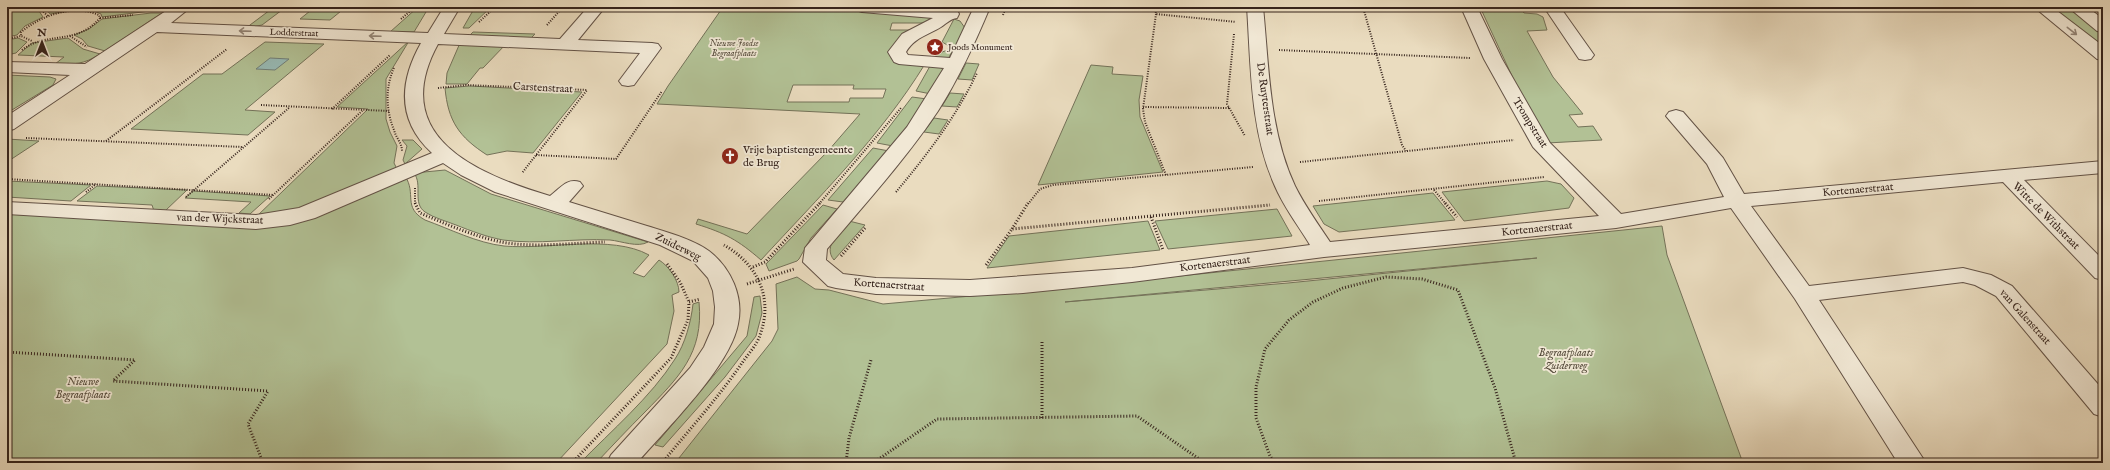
<svg xmlns="http://www.w3.org/2000/svg" width="2110" height="470" font-family="'IM FELL English',serif">
  <style>
    .green { fill: #b2c195; stroke: #747259; fill-rule: evenodd }
    .water { fill: #98bbb6; stroke: #717f79 }
    .lines { fill: none; stroke-linecap: round; stroke-linejoin: round }
    .minor-casing { stroke: #635246; stroke-width: 2 }
    .path-far1 { stroke: #36241d; stroke-width: 2; stroke-dasharray: 1 1.5; stroke-linecap: butt }
    .path { stroke: #36241d; stroke-width: 3; stroke-dasharray: 1 2; stroke-linecap: butt }
    .minor { fill: #f1e8d5; fill-rule: evenodd }
    .oneway { stroke: #948679 }
    .labels { text-anchor: middle; dominant-baseline: central; stroke-width: 3.5; stroke-linejoin: round; paint-order: stroke }
    .far-street-label { font-size: 9px; fill: #36241d; stroke: #f1e8d5 }
    .far-park-label { font-size: 9px; font-style: italic; fill: #554b3b; stroke: #f1e8d5 }
    .far-poi-label { font-size: 9px; fill: #36241d; stroke: #f1e8d5; text-anchor: start }
    .street-label { font-size: 11px; fill: #36241d; stroke: #f1e8d5 }
    .poi-label { font-size: 11px; fill: #36241d; stroke: #f1e8d5; text-anchor: start }
    .park-label { font-size: 11px; font-style: italic; fill: #554b3b; stroke: #f1e8d5 }
  </style>
  <rect width="100%" height="100%" fill="#eadcbf"/>
  <filter id="stains"><feTurbulence type="fractalNoise" baseFrequency=".005" numOctaves="4"/><feColorMatrix values="0 0 0 0 .2 0 0 0 0 .09 0 0 0 0 .02 0 0 0 .5 -.17"/></filter>
  <radialGradient id="worn" r=".72"><stop offset=".6" stop-color="#630" stop-opacity="0"/><stop offset="1" stop-color="#630" stop-opacity=".3"/></radialGradient>
  <path class="green" d="M 15,7 L 39,11 L 43,17 L 25,26 L 17,35 L 7,37 L 7,12 Z
    M 37,7 L 89,7 L 86,9 L 50,14 L 46,9 Z
    M 99,7 L 170,7 L 166,9 L 102,17 L 101,14 L 92,10 Z
    M 274,7 L 286,7 L 262,25 L 246,28 Z
    M 315,7 L 346,7 L 330,20 L 300,19 Z
    M 418,7 L 429,7 L 414,32 L 390,32 Z
    M 475,7 L 491,7 L 469,28 L 463,28 Z
    M 723,7 L 847,9 L 948,18 L 923,23 L 892,23 L 890,30 L 914,30 L 894,50 L 925,64 C 880,137 819,197 761,260 C 738,240 725,233 696,224 L 698,219 L 747,234 L 828,151 L 860,114 L 657,104 L 668,86 ZM 793,85 L 854,85 L 853,89 L 886,89 L 883,98 L 850,98 L 849,102 L 787,102 Z
    M 1480,7 L 1520,7 L 1524,13 L 1537,14 L 1543,17 L 1547,30 L 1527,31 L 1553,77 L 1583,114 L 1569,115 L 1578,127 L 1593,126 L 1602,140 L 1547,143 L 1518,89 Z
    M 2049,7 L 2067,7 L 2103,33 L 2103,49 Z
    M 151,13 L 162,13 L 105,51 L 88,46 L 82,39 L 74,35 L 89,29 L 102,19 Z
    M 954,19 L 960,21 L 965,28 L 948,59 L 935,58 L 936,54 L 948,50 L 949,46 L 942,42 Z
    M 473,32 L 535,34 L 528,41 L 467,38 Z
    M 18,38 L 27,42 L 16,53 L 7,55 L 7,40 Z
    M 68,38 L 83,49 L 100,54 C 83,65 75,64 55,64 L 64,57 L 18,55 L 32,43 Z
    M 409,41 L 386,79 L 386,119 L 390,132 L 397,146 L 394,163 L 397,169 L 304,208 L 256,217 L 368,109 L 337,107 Z
    M 265,42 L 324,44 L 245,110 L 275,112 L 248,135 L 131,129 L 203,74 L 222,74 Z
    M 460,43 L 506,44 L 483,68 L 480,68 L 467,84 L 446,84 L 447,73 Z
    M 966,63 L 979,64 L 972,80 L 958,79 Z
    M 1091,65 L 1113,67 L 1112,74 L 1143,76 L 1139,100 L 1140,117 L 1163,172 L 1038,185 Z
    M 930,66 L 940,67 L 944,70 L 931,94 L 916,91 Z
    M 7,75 L 50,77 L 56,79 L 53,85 L 7,113 Z
    M 470,86 L 582,92 L 533,153 L 507,151 L 487,155 C 459,137 448,121 445,88 Z
    M 950,93 L 964,94 L 957,107 L 942,106 Z
    M 912,97 L 927,99 L 893,146 L 877,143 Z
    M 934,118 L 948,120 L 939,134 L 924,132 Z
    M 7,139 L 39,141 L 7,162 Z
    M 402,140 L 413,140 L 422,149 L 405,164 L 403,160 L 407,146 Z
    M 873,148 L 889,151 L 843,202 L 828,200 Z
    M 445,170 L 491,194 L 648,242 C 638,248 621,241 610,240 C 574,238 538,245 503,240 C 487,237 471,231 456,225 C 446,221 434,218 425,212 C 412,203 423,185 414,173 Z
    M 405,176 C 417,194 402,207 425,220 C 450,229 477,243 504,246 C 547,250 611,234 649,255 L 633,273 L 644,277 L 659,260 C 669,266 679,281 679,292 L 672,295 L 674,311 L 667,344 L 556,463 L 7,463 L 7,214 L 252,227 Z
    M 7,181 L 91,185 L 71,201 L 7,197 Z
    M 1547,181 L 1561,184 L 1574,198 L 1569,208 L 1464,221 L 1442,192 Z
    M 97,186 L 187,190 L 165,211 L 154,211 L 152,205 L 77,201 Z
    M 193,191 L 270,196 L 250,214 L 239,213 L 251,202 L 185,198 Z
    M 1433,193 L 1455,220 L 1339,232 L 1324,224 L 1313,206 Z
    M 823,205 L 837,209 L 811,238 L 799,259 L 797,261 L 769,271 L 766,264 Z
    M 1277,209 L 1292,236 L 1168,249 L 1155,221 Z
    M 849,221 L 865,225 L 834,260 C 822,246 841,230 849,221 Z
    M 1148,221 L 1160,250 L 987,268 L 1009,236 Z
    M 1662,226 L 1667,255 L 1743,463 L 675,463 L 772,341 L 778,329 L 776,284 L 797,277 L 815,289 L 829,290 L 883,304 L 1093,285 ZM 1537,258 L 1288,283 L 1065,302 Z
    M 760,296 L 762,313 L 756,336 L 725,377 L 663,447 L 655,445 L 747,336 L 754,297 Z
    M 699,302 C 704,354 678,378 645,412 C 628,429 612,446 596,463 L 580,463 C 611,431 651,397 675,359 C 685,344 691,322 693,304 Z"/>
  <path class="water" d="M 270,58 L 289,59 L 275,70 L 256,69 Z"/>
  <g class="lines">
    <g class="minor-casing">
      <path id="minor" d="M 172,7 L 191,7 L 171,23 L 428,33 L 444,7 L 460,7 L 444,34 L 560,39 L 588,7 L 605,7 L 578,40 L 652,43 L 658,44 L 661,48 L 634,85 L 628,86 L 622,85 L 619,81 L 640,53 L 438,44 C 387,137 477,174 550,196 C 561,188 566,178 580,182 L 583,186 L 569,202 C 595,210 621,218 647,226 C 666,232 693,239 709,251 C 731,268 744,297 738,324 C 730,367 666,429 637,463 L 607,463 L 611,455 L 690,368 L 704,347 L 714,324 L 715,307 L 713,291 L 708,278 L 693,261 L 660,245 L 495,192 L 461,175 L 443,163 L 315,218 L 290,225 L 256,229 L 7,214 L 7,202 L 256,215 L 299,208 L 432,153 C 397,121 399,82 421,43 L 157,32 L 14,129 L 7,131 L 7,116 L 70,75 L 7,72 L 7,62 L 85,64 Z
        M 854,7 L 925,7 L 957,10 L 959,14 L 957,18 C 950,19 947,23 941,27 C 928,35 914,38 906,52 L 908,55 L 950,58 L 974,7 L 990,7 C 975,43 959,78 938,111 C 905,160 865,204 827,249 L 826,260 L 843,274 L 876,278 L 970,280 L 1132,268 L 1310,245 C 1298,225 1283,206 1274,184 C 1250,129 1251,66 1247,7 L 1263,7 C 1269,66 1269,131 1295,186 C 1305,206 1318,224 1330,242 L 1599,216 L 1533,147 L 1484,59 L 1461,7 L 1477,7 L 1502,59 L 1550,143 L 1621,214 L 1724,197 L 1707,164 L 1666,116 L 1669,112 L 1676,110 L 1683,112 L 1723,158 L 1744,194 L 2103,161 L 2103,173 L 2024,180 L 2103,260 L 2103,280 L 2095,278 L 2003,182 L 1751,206 L 1809,286 L 1963,268 L 1991,275 L 2012,286 L 2103,390 L 2103,417 L 2094,414 L 1996,296 L 1975,285 L 1963,282 L 1819,300 L 1926,463 L 1898,463 L 1795,299 L 1731,208 L 1616,228 L 1324,257 L 1132,282 L 1023,293 L 970,296 L 876,294 L 836,288 L 828,286 L 803,262 L 805,248 L 907,127 L 944,68 L 899,64 L 894,62 L 888,52 L 902,34 L 933,18 L 862,12 L 856,10 Z
        M 1544,7 L 1560,7 L 1594,55 L 1591,59 L 1585,60 L 1579,59 Z
        M 2034,7 L 2052,7 L 2103,46 L 2103,60 L 2097,59 Z
        M 2068,7 L 2087,7 L 2103,19 L 2103,32 L 2097,31 Z"/>
    </g>
    <path class="path-far1" d="M 27,7 L 40,9 L 48,16
      M 1155,7 L 1156,14 L 1236,22
      M 1363,7 L 1402,145 L 1406,151
      M 89,10 L 95,7
      M 1156,14 L 1143,109 L 1145,122 L 1166,175
      M 1003,15 L 1006,7
      M 100,18 L 133,15
      M 401,19 L 415,7
      M 479,22 L 495,7
      M 547,25 L 563,7
      M 1234,34 L 1227,104 L 1245,136
      M 70,36 L 87,47
      M 7,39 L 21,36
      M 22,50 C 46,31 76,46 100,18 L 99,15 C 73,4 42,15 21,32 L 21,36 L 32,41
      M 1279,50 L 1470,58
      M 394,68 C 385,87 386,111 394,130 C 396,138 402,143 402,151
      M 438,88 L 466,85 L 587,90 L 522,173
      M 261,105 L 389,111
      M 1143,107 L 1229,108
      M 332,109 L 390,55
      M 26,138 L 243,147
      M 106,141 L 227,49
      M 536,155 L 616,159 L 662,91
      M 1300,162 L 1514,140
      M 7,179 L 274,195
      M 415,188 L 415,204
      M 1434,190 L 1446,204
      M 86,192 L 96,184
      M 896,192 C 927,155 956,117 977,73
      M 186,197 L 290,107
      M 269,199 L 363,110
      M 1319,201 L 1544,177
      M 819,204 L 901,108
      M 1028,204 L 1040,189 L 1053,185 L 1253,167"/>
    <path class="path" d="M 415,203 L 420,213 C 446,224 473,236 501,242 C 533,248 572,243 605,242
      M 1445,203 L 1457,217
      M 1151,217 L 1163,250
      M 1012,229 L 1028,203
      M 841,256 L 865,228
      M 667,264 L 680,282 L 689,302
      M 986,265 L 1012,229 L 1270,205
      M 753,267 L 765,262 L 820,203
      M 747,284 L 794,269
      M 689,302 L 700,299
      M 1042,342 L 1042,418
      M 7,352 L 135,360 L 113,381 L 268,391 L 248,424 L 263,463
      M 572,463 L 671,358 L 688,320 L 689,302
      M 662,463 C 689,430 718,398 742,363 C 748,354 757,345 760,335 C 774,297 757,264 724,245
      M 846,463 L 849,438 L 871,360
      M 873,463 L 937,419 L 1137,416 L 1205,463
      M 1275,463 L 1270,456 L 1256,418 L 1256,387 L 1265,349 L 1289,320 L 1313,302 L 1343,288 L 1386,277 L 1422,279 L 1458,290 L 1495,388 L 1516,463"/>
    <use href="#minor" class="minor"/>
  </g>
  <defs><path id="oneway-shaft" d="M-6 0H5M1.5-3L5.5 0L1.5 3" fill="none" stroke-width="1.6" stroke-linecap="round" stroke-linejoin="round"/></defs>
  <g class="oneway">
    <use href="#oneway-shaft" transform="translate(245 31) rotate(-178)"/>
    <use href="#oneway-shaft" transform="translate(2072 31) rotate(38)"/>
    <use href="#oneway-shaft" transform="translate(375 36) rotate(-178)"/>
  </g>
  <defs>
    <g id="sight-disc" transform="scale(0.9)"><circle r="9.5" fill="#8f2418" stroke="#f1e8d5"/><path d="M0-6L1.8-2.2L6-1.7L2.9 1.2L3.7 5.4L0 3.3L-3.7 5.4L-2.9 1.2L-6-1.7L-1.8-2.2Z" fill="#fff"/></g>
    <g id="church-disc" transform="scale(0.9)"><circle r="9.5" fill="#8f2418" stroke="#f1e8d5"/><path d="M-1.2-6h2.4v3.5h3.3v2.4h-3.3V6h-2.4V-.1h-3.3v-2.4h3.3Z" fill="#fff"/></g>
  </defs>
  <g fill-rule="evenodd">
    <use href="#sight-disc" x="935" y="47"/>
    <use href="#church-disc" x="730" y="156"/>
  </g>
  <g class="labels">
    <g class="far-street-label">
      <text transform="translate(294 33) rotate(2)">Lodderstraat</text>
    </g>
    <g class="far-park-label">
      <text x="734" y="43">Nieuwe Joodse<tspan x="734" dy="10">Begraafplaats</tspan></text>
    </g>
    <g class="far-poi-label">
      <text x="948" y="47">Joods Monument</text>
    </g>
    <g class="street-label">
      <text transform="translate(543 88) rotate(3)">Carstenstraat</text>
      <text transform="translate(1265 99) rotate(82)">De Ruyterstraat</text>
      <text transform="translate(1530 123) rotate(58)">Trompstraat</text>
      <text transform="translate(1858 190) rotate(-5)">Kortenaerstraat</text>
      <text transform="translate(2046 216) rotate(45)">Witte de Withstraat</text>
      <text transform="translate(220 219) rotate(2)">van der Wijckstraat</text>
      <text transform="translate(1537 229) rotate(-6)">Kortenaerstraat</text>
      <text transform="translate(678 247) rotate(26)">Zuiderweg</text>
      <text transform="translate(1215 264) rotate(-7)">Kortenaerstraat</text>
      <text transform="translate(889 285) rotate(4)">Kortenaerstraat</text>
      <text transform="translate(2025 317) rotate(48)">van Galenstraat</text>
    </g>
    <g class="poi-label">
      <text x="743" y="150">Vrije baptistengemeente<tspan x="743" dy="13">de Brug</tspan></text>
    </g>
    <g class="park-label">
      <text x="1566" y="353">Begraafplaats<tspan x="1566" dy="13">Zuiderweg</tspan></text>
      <text x="83" y="382">Nieuwe<tspan x="83" dy="13">Begraafplaats</tspan></text>
    </g>
  </g>
  <rect width="2110" height="470" fill="none" stroke="#eadcbf" stroke-width="24"/>
  <rect x="8" y="8" width="2094" height="454" fill="none" stroke="#36241d" stroke-width="2"/>
  <rect x="12" y="12" width="2086" height="446" fill="none" stroke="#36241d"/>
  <g transform="translate(42 42)" stroke="#f1e8d5" stroke-width="3" paint-order="stroke">
  <path d="M0-3L7 15L0 10L-7 15Z" fill="#36241d"/>
  <text y="-6" font-size="11" font-weight="bold" text-anchor="middle" fill="#36241d">N</text>
  </g>
  <rect width="100%" height="100%" filter="url(#stains)"/>
  <rect width="100%" height="100%" fill="url(#worn)"/>
</svg>
